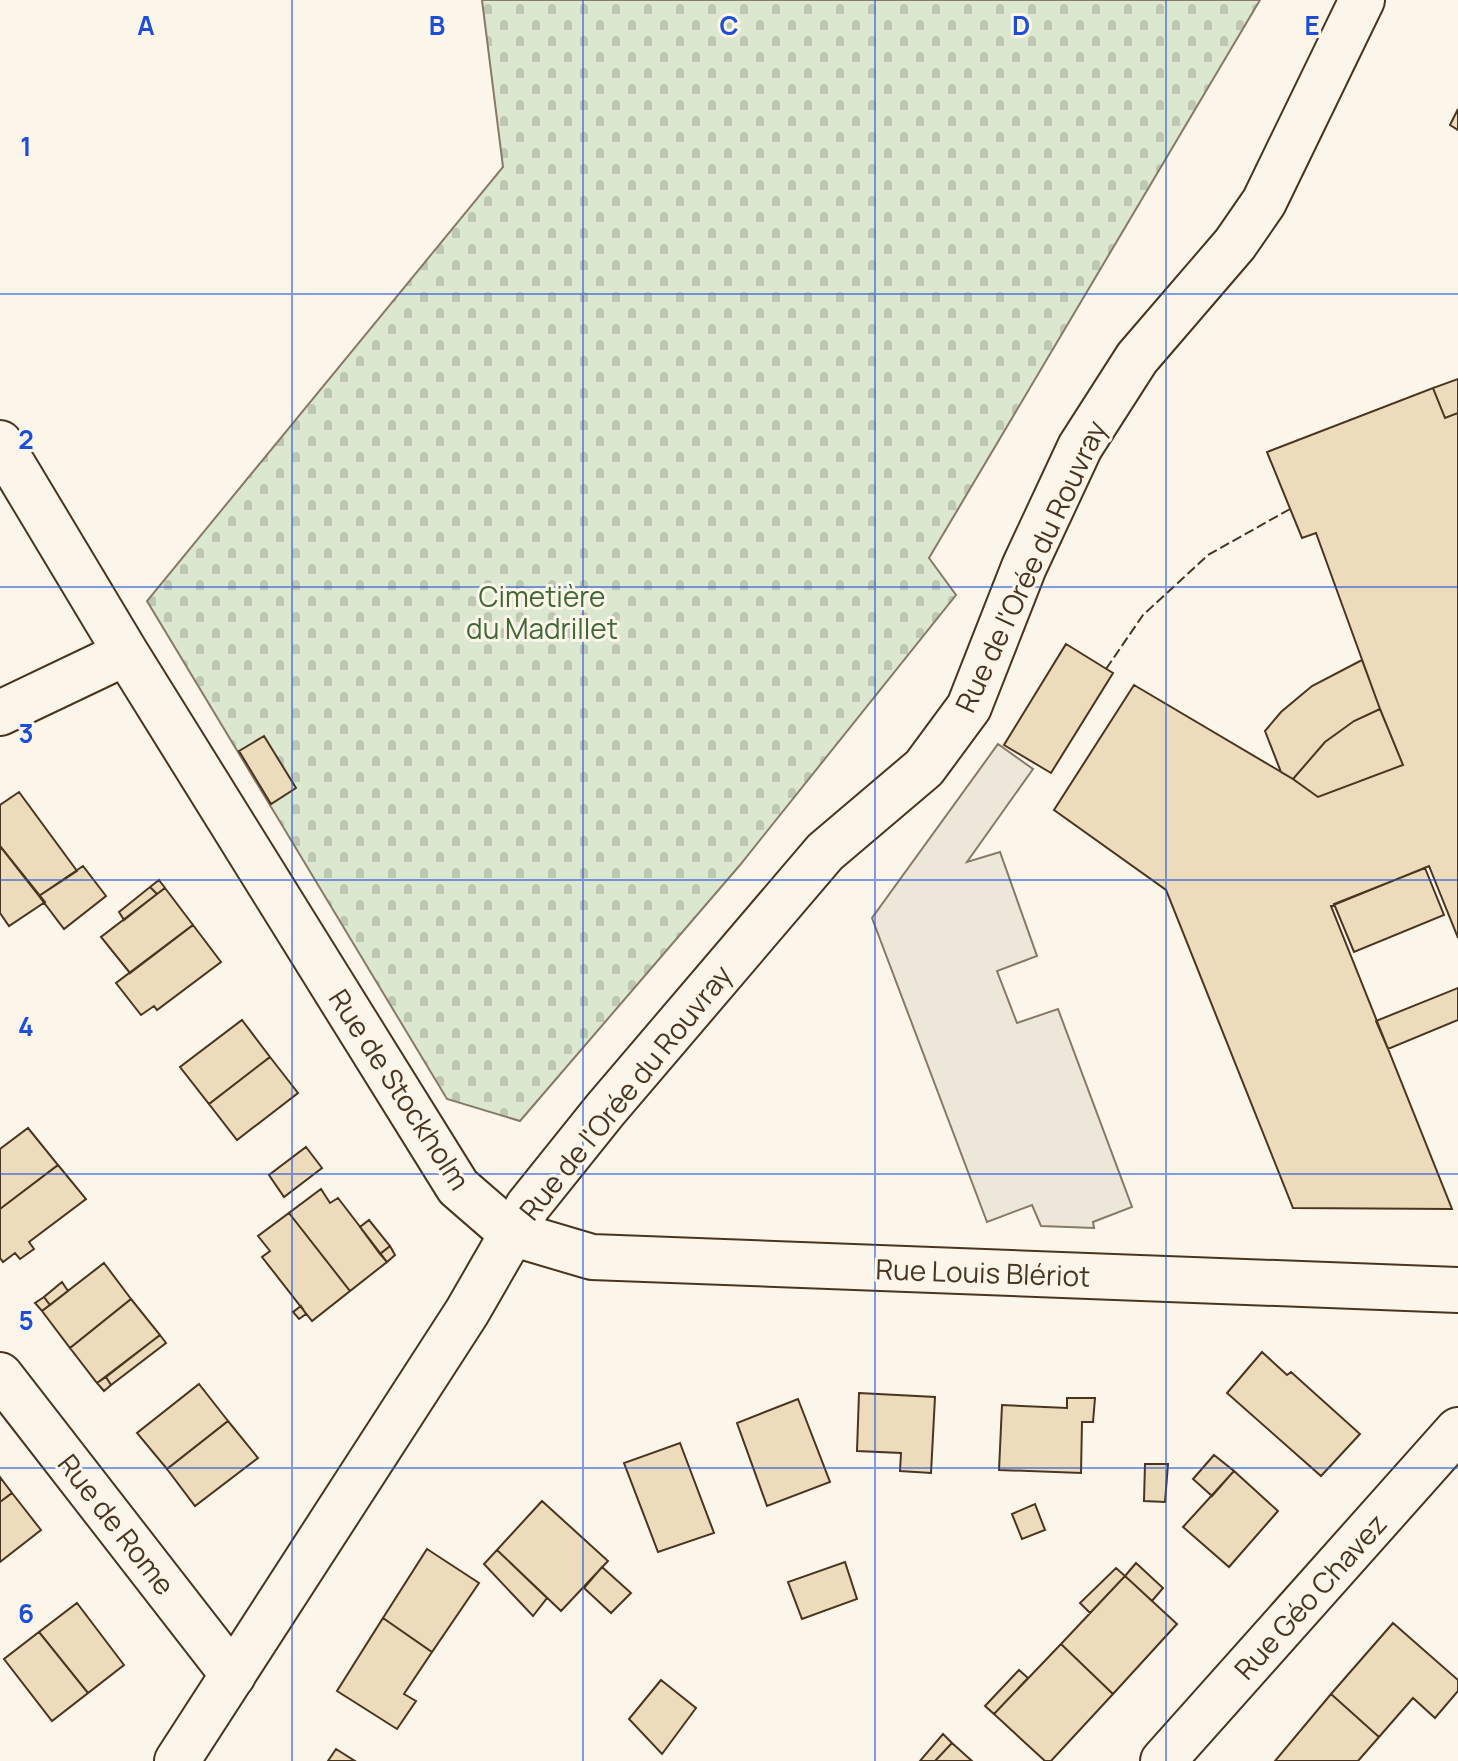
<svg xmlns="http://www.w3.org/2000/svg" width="1458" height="1761" font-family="Manrope,sans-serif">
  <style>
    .cemetery { fill: url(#cemetery-stones); stroke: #887966; stroke-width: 2 }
    .parking { fill: #ede7d9; stroke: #887966; stroke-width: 2 }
    .building { fill: #ecdcbc; stroke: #4a3520; stroke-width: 2 }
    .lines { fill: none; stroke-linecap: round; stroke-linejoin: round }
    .minor-casing { stroke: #4a3520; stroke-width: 48 }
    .tertiary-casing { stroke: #4a3520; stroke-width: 48 }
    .minor { stroke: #fbf6e9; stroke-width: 44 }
    .tertiary { stroke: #fbf6e9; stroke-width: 44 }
    .fence { stroke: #4a3520; stroke-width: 2; stroke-dasharray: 10 4; stroke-linecap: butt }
    .grid { fill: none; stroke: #1d4ed8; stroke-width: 2; stroke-opacity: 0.55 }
    .labels { text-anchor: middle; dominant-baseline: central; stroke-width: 6; stroke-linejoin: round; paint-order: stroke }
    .street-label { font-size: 28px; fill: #4a3520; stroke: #fbf6e9 }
    .park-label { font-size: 28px; fill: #436837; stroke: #fbf6e9 }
    .grid-label { font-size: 26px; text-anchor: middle; font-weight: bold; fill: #1d4ed8; stroke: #fbf6e9; stroke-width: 6; stroke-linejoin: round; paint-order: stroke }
  </style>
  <defs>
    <pattern id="cemetery-stones" width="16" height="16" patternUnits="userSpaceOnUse" patternTransform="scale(2)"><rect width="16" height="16" fill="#dce7d0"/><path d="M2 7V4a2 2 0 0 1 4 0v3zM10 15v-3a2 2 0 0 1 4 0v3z" fill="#bec7b2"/></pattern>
  </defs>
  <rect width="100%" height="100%" fill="#fbf6e9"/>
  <path class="cemetery" d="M 482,0 L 1260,0 L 929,558 L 956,595 L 740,865 L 520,1121 L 447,1099 L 147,601 L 503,167 Z"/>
  <path class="parking" d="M 998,744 L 1033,769 L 967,862 L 1000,852 L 1037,956 L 997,971 L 1017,1023 L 1058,1009 L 1132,1207 L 1093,1222 L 1094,1228 L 1041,1226 L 1032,1205 L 987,1222 L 872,918 Z"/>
  <path class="building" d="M 1458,109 L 1458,130 L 1450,125 Z
    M 1458,379 L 1458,413 L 1445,418 L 1433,388 Z
    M 1433,388 L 1445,418 L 1458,413 L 1458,938 L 1429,866 L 1331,906 L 1452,1209 L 1293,1208 L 1166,890 L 1054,810 L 1134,685 L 1293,779 L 1318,797 L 1403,765 L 1380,709 L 1316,533 L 1302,538 L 1267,452 Z
    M 1066,644 L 1113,673 L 1051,773 L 1004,745 Z
    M 1362,660 L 1380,709 L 1354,721 L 1325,742 L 1293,779 L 1281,772 L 1265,731 L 1281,712 L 1312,686 Z
    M 1380,709 L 1403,765 L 1318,797 L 1293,779 L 1325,742 L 1354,721 Z
    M 264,736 L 296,788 L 271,804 L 239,751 Z
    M 19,792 L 77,871 L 39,896 L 0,846 L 0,805 Z
    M 0,846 L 45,902 L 9,926 L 0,913 Z
    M 83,866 L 106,896 L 64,929 L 39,896 Z
    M 1425,868 L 1444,915 L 1354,952 L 1334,904 Z
    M 159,880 L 165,888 L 157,894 L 150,887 Z
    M 150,887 L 157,894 L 124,920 L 119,912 Z
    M 165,888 L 193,925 L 130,973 L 101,937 Z
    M 193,925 L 221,962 L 157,1010 L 154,1006 L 141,1015 L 116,983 Z
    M 1458,988 L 1458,1020 L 1388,1049 L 1376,1021 Z
    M 242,1020 L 270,1057 L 209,1104 L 180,1067 Z
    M 270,1057 L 298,1093 L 237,1140 L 209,1104 Z
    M 28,1128 L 58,1165 L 0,1209 L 0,1149 Z
    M 306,1147 L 322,1168 L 284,1197 L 269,1175 Z
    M 58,1165 L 86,1199 L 29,1242 L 34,1249 L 20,1259 L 15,1253 L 3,1262 L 0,1258 L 0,1209 Z
    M 321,1189 L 330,1203 L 338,1198 L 387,1262 L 350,1291 L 289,1213 Z
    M 289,1213 L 350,1291 L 312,1321 L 262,1257 L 270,1251 L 258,1236 Z
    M 369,1220 L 390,1246 L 380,1254 L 360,1227 Z
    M 390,1246 L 395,1255 L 387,1262 L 380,1254 Z
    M 104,1263 L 131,1299 L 70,1348 L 42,1311 Z
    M 62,1282 L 68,1291 L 50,1305 L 44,1297 Z
    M 44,1297 L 50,1305 L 42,1311 L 35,1303 Z
    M 131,1299 L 160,1335 L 97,1383 L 70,1348 Z
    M 301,1306 L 306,1314 L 299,1319 L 293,1312 Z
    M 160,1335 L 166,1343 L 111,1385 L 106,1377 Z
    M 1262,1352 L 1287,1375 L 1291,1372 L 1360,1434 L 1321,1476 L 1227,1393 Z
    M 106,1377 L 111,1385 L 104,1391 L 97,1383 Z
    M 199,1384 L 228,1421 L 167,1469 L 137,1433 Z
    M 859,1393 L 935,1397 L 931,1473 L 900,1471 L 901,1453 L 857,1451 Z
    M 1067,1398 L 1095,1398 L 1093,1422 L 1082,1422 L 1081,1473 L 999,1470 L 1002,1405 L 1067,1408 Z
    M 798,1399 L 830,1482 L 767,1506 L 737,1423 Z
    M 228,1421 L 258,1458 L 195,1506 L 167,1469 Z
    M 680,1443 L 714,1533 L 658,1552 L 624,1463 Z
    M 1214,1455 L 1234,1471 L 1212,1496 L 1193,1479 Z
    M 1145,1464 L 1168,1464 L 1165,1502 L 1144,1501 Z
    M 1234,1471 L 1278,1511 L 1229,1567 L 1183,1527 Z
    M 0,1477 L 12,1493 L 0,1502 Z
    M 12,1493 L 41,1530 L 0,1562 L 0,1502 Z
    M 542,1501 L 608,1561 L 561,1611 L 497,1550 Z
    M 1035,1504 L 1045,1530 L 1022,1539 L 1012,1514 Z
    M 427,1549 L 479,1583 L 432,1652 L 383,1618 Z
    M 497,1550 L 547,1598 L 533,1616 L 484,1564 Z
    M 845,1562 L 857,1599 L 802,1619 L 788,1582 Z
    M 1136,1563 L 1163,1588 L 1152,1601 L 1125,1576 Z
    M 602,1567 L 631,1593 L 611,1613 L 584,1588 Z
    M 1116,1568 L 1125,1576 L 1090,1613 L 1080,1603 Z
    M 1125,1576 L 1177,1624 L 1113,1694 L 1061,1644 Z
    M 77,1603 L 124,1665 L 88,1693 L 39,1632 Z
    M 383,1618 L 432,1652 L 404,1694 L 416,1701 L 397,1729 L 337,1691 Z
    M 1393,1623 L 1458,1680 L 1458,1691 L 1435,1718 L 1413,1698 L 1379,1737 L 1331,1694 Z
    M 39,1632 L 88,1693 L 52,1721 L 4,1659 Z
    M 1061,1644 L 1113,1694 L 1051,1761 L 1045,1761 L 994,1714 Z
    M 1019,1670 L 1028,1678 L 994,1714 L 985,1706 Z
    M 661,1680 L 696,1708 L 662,1754 L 629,1719 Z
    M 1331,1694 L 1379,1737 L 1358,1761 L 1275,1761 Z
    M 943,1734 L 952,1743 L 935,1761 L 920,1761 Z
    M 952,1743 L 972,1761 L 935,1761 Z
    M 336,1749 L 355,1761 L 328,1761 Z"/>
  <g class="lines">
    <g class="minor-casing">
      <path id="minor" d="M 0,443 L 126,653 L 458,1187 L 511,1233 L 592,1257 L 1458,1290
        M 0,713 L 126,653
        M 0,1375 L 233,1675
        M 1163,1761 L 1458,1430"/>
    </g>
    <g class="tertiary-casing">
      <path id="tertiary" d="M 177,1761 L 467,1312 L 528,1206 L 605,1110 L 825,852 L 924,768 L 969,707 L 1024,567 L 1080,447 L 1137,358 L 1235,244 L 1264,202 L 1362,0"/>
    </g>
    <use href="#minor" class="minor"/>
    <use href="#tertiary" class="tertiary"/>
    <path class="fence" d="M 1106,669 L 1143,615 L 1208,555 L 1290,509"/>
  </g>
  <path class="grid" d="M 292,0 L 292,1761M 583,0 L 583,1761M 875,0 L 875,1761M 1166,0 L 1166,1761M 0,294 L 1458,294M 0,587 L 1458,587M 0,880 L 1458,880M 0,1174 L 1458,1174M 0,1468 L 1458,1468"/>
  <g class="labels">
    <g class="street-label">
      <text transform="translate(1030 566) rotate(-65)">Rue de l'Orée du Rouvray</text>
      <text transform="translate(400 1089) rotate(57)">Rue de Stockholm</text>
      <text transform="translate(625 1092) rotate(-51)">Rue de l'Orée du Rouvray</text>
      <text transform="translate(983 1272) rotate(2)">Rue Louis Blériot</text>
      <text transform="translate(117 1524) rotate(52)">Rue de Rome</text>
      <text transform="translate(1310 1596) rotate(-48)">Rue Géo Chavez</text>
    </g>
    <g class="park-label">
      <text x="542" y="596">Cimetière<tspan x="542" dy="32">du Madrillet</tspan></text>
    </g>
  </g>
  <g class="grid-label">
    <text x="146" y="35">A</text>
    <text x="437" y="35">B</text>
    <text x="729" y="35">C</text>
    <text x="1021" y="35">D</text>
    <text x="1312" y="35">E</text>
    <text x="26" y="156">1</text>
    <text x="26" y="449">2</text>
    <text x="26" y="743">3</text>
    <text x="26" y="1036">4</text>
    <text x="26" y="1330">5</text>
    <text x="26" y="1623">6</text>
  </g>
</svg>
